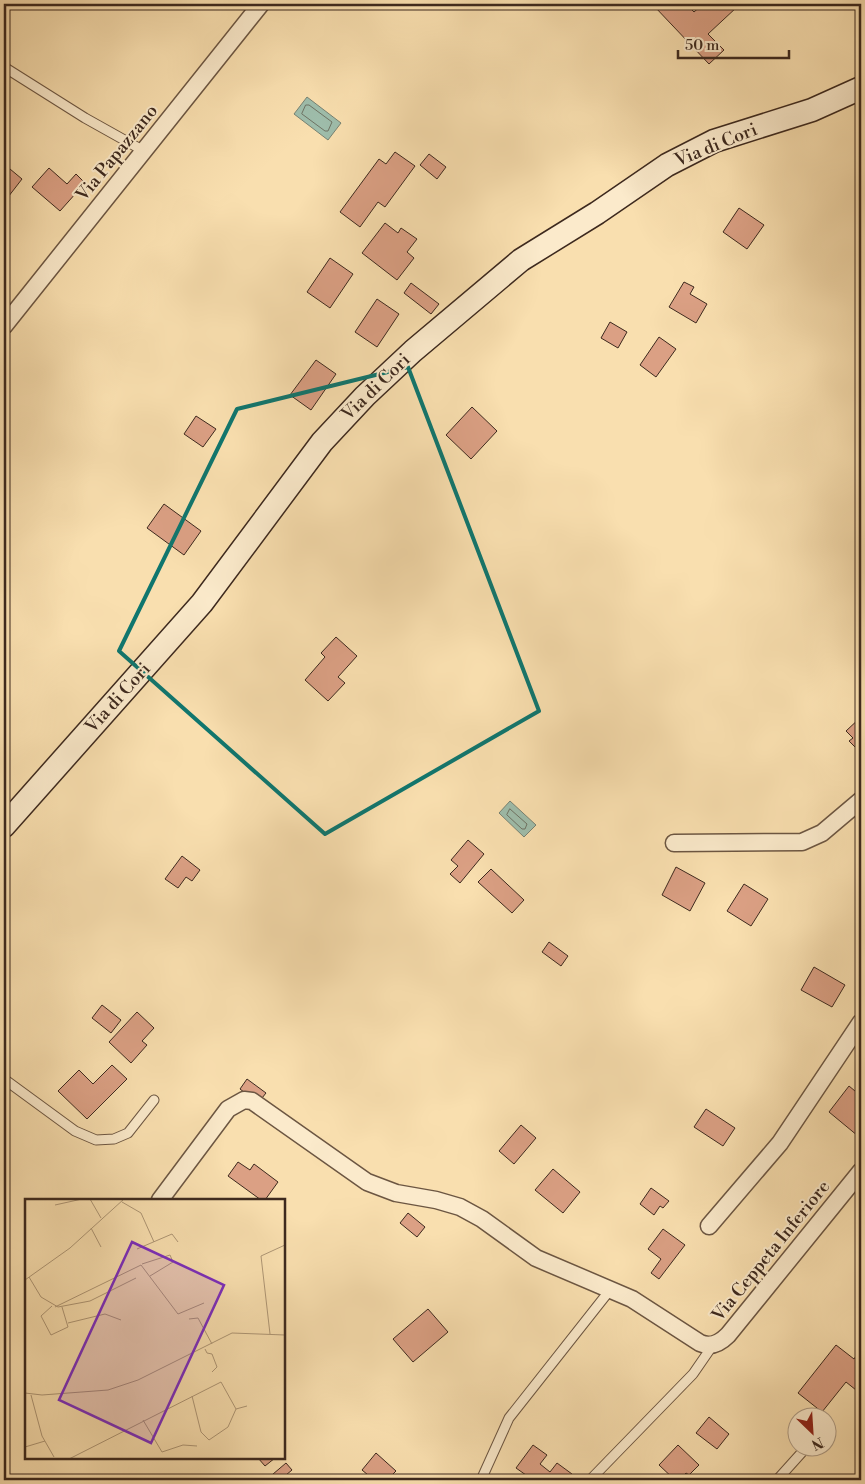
<svg xmlns="http://www.w3.org/2000/svg" width="865" height="1484" font-family="'Libre Bodoni',serif">
  <style>
    .water { fill: #9ebdab; stroke: #778273 }
    .lines { fill: none; stroke-linecap: round; stroke-linejoin: round }
    .shore { stroke: #6e7364; stroke-width: 1 }
    .building { fill: #dba084; stroke: #3d291e }
    .lane-casing { stroke: #6c5642; stroke-width: 11 }
    .street-casing { stroke: #6c5642; stroke-width: 19 }
    .secondary-casing { stroke: #3d291e; stroke-width: 25 }
    .lane { stroke: #fbeacb; stroke-width: 9 }
    .street { stroke: #fbeacb; stroke-width: 16 }
    .secondary { stroke: #fbeacb; stroke-width: 22 }
    .marked { fill: none; stroke: #0f766e; stroke-width: 4; stroke-linejoin: round }
    .labels { text-anchor: middle; dominant-baseline: central; stroke-width: 4; stroke-linejoin: round; paint-order: stroke }
    .street-label { font-size: 18px; fill: #3d291e; stroke: #fbeacb }
    .inset-road { fill: none; stroke: #ae9675; stroke-width: 1 }
    .view { fill: #7b2cbf; fill-opacity: 0.15; stroke: #7b2cbf; stroke-width: 2.5 }
    .inset-edge { fill: none; stroke: #3d291e; stroke-width: 2.5 }
  </style>
  <rect width="100%" height="100%" fill="#f9dfaf"/>
  <filter id="stains"><feTurbulence type="fractalNoise" baseFrequency=".004" numOctaves="4"/><feColorMatrix values="0 0 0 0 .2 0 0 0 0 .09 0 0 0 0 .02 0 0 0 .5 -.17"/></filter>
  <radialGradient id="worn" r=".72"><stop offset=".6" stop-color="#630" stop-opacity="0"/><stop offset="1" stop-color="#630" stop-opacity=".3"/></radialGradient>
  <path class="water" d="M 307,97 L 341,123 L 328,140 L 294,114 Z
    M 510,801 L 536,825 L 524,837 L 499,813 Z"/>
  <g class="lines">
    <path class="shore" d="M 306,105 L 309,105 L 332,122 L 328,131 L 325,131 L 302,114 Z
      M 510,809 L 527,824 L 525,829 L 522,829 L 507,815 Z"/>
  </g>
  <path class="building" d="M 657,4 L 686,4 L 694,12 L 703,4 L 734,4 L 737,7 L 708,34 L 724,50 L 709,64 L 654,6 Z
    M 395,152 L 415,166 L 385,207 L 378,202 L 360,227 L 340,212 L 379,159 L 386,164 Z
    M 429,154 L 446,167 L 437,179 L 420,165 Z
    M 4,164 L 22,179 L 5,201 L 4,200 Z
    M 49,168 L 67,184 L 76,174 L 85,183 L 60,211 L 32,187 Z
    M 739,208 L 764,225 L 747,249 L 723,232 Z
    M 385,223 L 398,233 L 401,228 L 417,239 L 407,252 L 414,258 L 397,280 L 362,253 Z
    M 330,258 L 353,274 L 330,308 L 307,292 Z
    M 684,282 L 694,287 L 690,294 L 707,304 L 696,323 L 669,307 Z
    M 411,283 L 439,304 L 431,314 L 404,293 Z
    M 377,299 L 399,314 L 377,347 L 355,332 Z
    M 610,322 L 627,332 L 618,348 L 601,338 Z
    M 659,337 L 676,349 L 656,377 L 640,365 Z
    M 316,360 L 336,374 L 311,410 L 290,395 Z
    M 472,407 L 497,431 L 471,459 L 446,435 Z
    M 196,416 L 216,429 L 203,447 L 184,434 Z
    M 164,504 L 201,531 L 184,555 L 147,528 Z
    M 336,637 L 357,656 L 338,677 L 345,683 L 328,701 L 305,680 L 325,657 L 321,653 Z
    M 861,717 L 861,753 L 849,741 L 853,738 L 846,731 Z
    M 468,840 L 484,854 L 460,883 L 450,874 L 458,866 L 451,860 Z
    M 182,856 L 200,870 L 192,881 L 186,877 L 178,888 L 165,879 Z
    M 676,867 L 705,883 L 690,911 L 662,895 Z
    M 491,869 L 524,900 L 512,913 L 478,882 Z
    M 744,884 L 768,899 L 751,926 L 727,911 Z
    M 549,942 L 568,956 L 561,966 L 542,952 Z
    M 814,967 L 845,985 L 832,1007 L 801,990 Z
    M 102,1005 L 121,1020 L 111,1033 L 92,1018 Z
    M 137,1012 L 154,1028 L 142,1041 L 147,1045 L 131,1063 L 109,1042 Z
    M 112,1065 L 127,1079 L 87,1119 L 58,1091 L 79,1070 L 93,1084 Z
    M 247,1079 L 266,1093 L 258,1103 L 240,1089 Z
    M 849,1086 L 861,1096 L 861,1132 L 858,1136 L 829,1112 Z
    M 706,1109 L 735,1128 L 723,1146 L 694,1127 Z
    M 521,1125 L 536,1138 L 514,1164 L 499,1151 Z
    M 238,1162 L 250,1170 L 254,1164 L 278,1182 L 265,1200 L 261,1200 L 228,1176 Z
    M 553,1169 L 580,1192 L 563,1213 L 535,1190 Z
    M 651,1188 L 669,1201 L 663,1208 L 660,1206 L 654,1215 L 640,1204 Z
    M 408,1213 L 425,1227 L 417,1237 L 400,1223 Z
    M 663,1229 L 685,1245 L 659,1279 L 651,1273 L 661,1259 L 648,1249 Z
    M 428,1309 L 448,1332 L 413,1362 L 393,1339 Z
    M 836,1345 L 854,1359 L 856,1356 L 861,1360 L 861,1394 L 846,1382 L 822,1412 L 798,1393 Z
    M 709,1417 L 729,1434 L 717,1449 L 696,1433 Z
    M 533,1445 L 547,1455 L 540,1464 L 550,1472 L 557,1463 L 572,1474 L 567,1480 L 533,1480 L 516,1468 Z
    M 678,1445 L 699,1465 L 689,1475 L 686,1473 L 679,1480 L 675,1480 L 659,1465 Z
    M 376,1453 L 396,1471 L 387,1480 L 374,1480 L 362,1470 Z
    M 258,1458 L 275,1458 L 265,1466 Z
    M 286,1463 L 292,1470 L 280,1480 L 266,1480 Z"/>
  <g class="lines">
    <g class="lane-casing">
      <path id="lane" d="M 4,67 L 85,118 L 144,151
        M 4,1079 L 75,1131 L 96,1140 L 114,1139 L 128,1133 L 154,1100
        M 481,1480 L 509,1418 L 610,1290
        M 590,1480 L 693,1374 L 713,1345
        M 777,1480 L 804,1450"/>
    </g>
    <g class="street-casing">
      <path id="street" d="M 4,326 L 261,4
        M 674,843 L 802,842 L 822,833 L 861,800
        M 160,1200 L 228,1109 L 244,1100 L 252,1101 L 367,1182 L 396,1193 L 436,1200 L 460,1207 L 482,1219 L 536,1258 L 632,1299 L 700,1343 C 711,1348 720,1343 728,1335 L 861,1171
        M 709,1226 L 780,1143 L 861,1022"/>
    </g>
    <g class="secondary-casing">
      <path id="secondary" d="M 4,826 L 202,603 L 322,442 L 365,396 L 413,351 L 521,260 L 597,213 L 667,165 L 714,141 L 812,110 L 861,88"/>
    </g>
    <use href="#lane" class="lane"/>
    <use href="#street" class="street"/>
    <use href="#secondary" class="secondary"/>
  </g>
  <path class="marked" d="M 408,367 L 539,711 L 325,834 L 119,651 L 237,409 Z"/>
  <g class="labels">
    <g class="street-label">
      <text transform="translate(716 145) rotate(-22)">Via di Cori</text>
      <text transform="translate(117 153) rotate(-51)">Via Papazzano</text>
      <text transform="translate(376 387) rotate(-44)">Via di Cori</text>
      <text transform="translate(118 698) rotate(-48)">Via di Cori</text>
      <text transform="translate(771 1251) rotate(-51)">Via Ceppeta Inferiore</text>
    </g>
  </g>
  <g transform="translate(25 1199)">
    <rect width="260" height="260" fill="#f9dfaf"/>
    <path class="inset-road" d="M 65,0 L 76,19M 97,3 L 116,14 L 129,43M 30,6 L 57,0M 66,29 L 76,48M 112,50 L 147,35 L 153,43M 117,65 L 145,56 L 148,63 L 125,77M 4,78 L 16,98 L 33,108 L 65,102 L 111,79M 0,81 L 45,49 L 99,0M 27,107 L 16,117 L 26,136 L 43,128 L 37,108M 30,108 L 116,66 L 153,115 L 179,104M 164,120 L 173,119 L 187,145M 43,124 L 80,115 L 96,121M 245,135 L 236,57 L 260,46M 180,150 L 182,154 L 187,155 L 192,168 L 187,173M 0,194 L 17,196 L 83,191 L 113,181 L 207,134 L 260,136M 6,196 L 17,237 L 29,258M 167,197 L 176,233 L 184,241 L 203,228 L 211,210 L 222,207M 118,221 L 137,253 L 158,246 L 172,247M 0,248 L 20,242M 44,260 L 196,183 L 211,210"/>
    <path class="view" d="M 107,43 L 199,86 L 126,244 L 34,201 Z"/>
    <rect width="260" height="260" class="inset-edge"/>
  </g>
  <rect width="865" height="1484" fill="none" stroke="#f9dfaf" stroke-width="20"/>
  <rect x="5" y="5" width="855" height="1474" fill="none" stroke="#3d291e" stroke-width="2.5"/>
  <rect x="10" y="10" width="845" height="1464" fill="none" stroke="#3d291e"/>
  <g transform="translate(812 1432) rotate(155)"><circle r="24" fill="#fbeacb" stroke="#af9d86"/>
  <path d="M0-4L9 19L0 12L-9 19Z" fill="#8f2418"/>
  <text y="-8" font-size="14" font-weight="bold" text-anchor="middle" fill="#3d291e">N</text>
  </g>
  <path d="M678 50v8h111v-8" fill="none" stroke="#3d291e" stroke-width="2.5"/>
  <text x="685" y="50" font-size="15" fill="#3d291e" stroke="#fbeacb" stroke-width="4" paint-order="stroke">50 m</text>
  <rect width="100%" height="100%" filter="url(#stains)"/>
  <rect width="100%" height="100%" fill="url(#worn)"/>
</svg>
